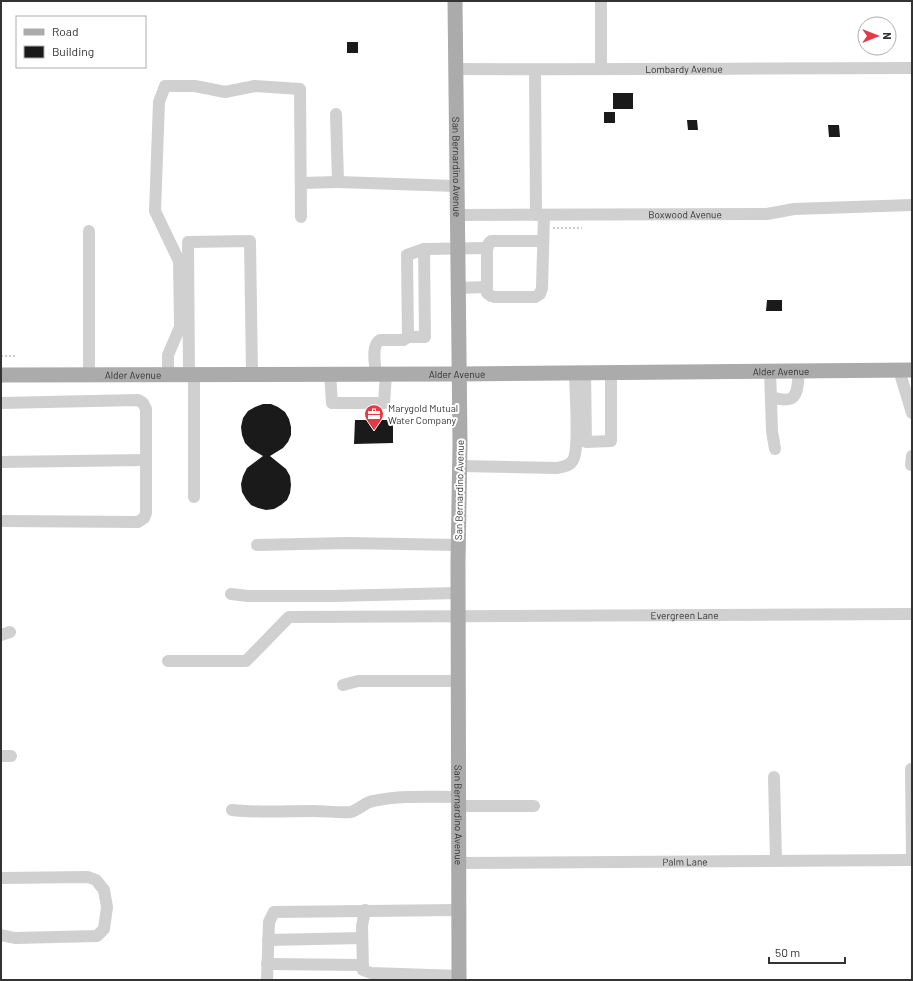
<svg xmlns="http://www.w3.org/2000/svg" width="913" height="981" font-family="Barlow,sans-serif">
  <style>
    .building { fill: #1a1a1a }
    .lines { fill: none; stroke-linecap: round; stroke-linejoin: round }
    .path { stroke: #cdcdcd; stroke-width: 2; stroke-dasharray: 2 2; stroke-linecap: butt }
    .minor { stroke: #d0d0d0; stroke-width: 12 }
    .major { stroke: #ababab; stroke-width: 15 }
    .labels { text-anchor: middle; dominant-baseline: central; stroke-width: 4; stroke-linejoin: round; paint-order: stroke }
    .street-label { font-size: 10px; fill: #333; stroke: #fff }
    .poi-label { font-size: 10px; fill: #333; stroke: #fff; text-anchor: start }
  </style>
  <rect width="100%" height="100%" fill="#fff"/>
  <path class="building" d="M 347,42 L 358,42 L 358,53 L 347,53 Z
    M 613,93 L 633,93 L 633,109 L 613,109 Z
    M 604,112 L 615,112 L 615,123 L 604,123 Z
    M 687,120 L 697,120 L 698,130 L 688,130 Z
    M 828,125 L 839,125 L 840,137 L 829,137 Z
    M 767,300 L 782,300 L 782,311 L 766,311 Z
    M 263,404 L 271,404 L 278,407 L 285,412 L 289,419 L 291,427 L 291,435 L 288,442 L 283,448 L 270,456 L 286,469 L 290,476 L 291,485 L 290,493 L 287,500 L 281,505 L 274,509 L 266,510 L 258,508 L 251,505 L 246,499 L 242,492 L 241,484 L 243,476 L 247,468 L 263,456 L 251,449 L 245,443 L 242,435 L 241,427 L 243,418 L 248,411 L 255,407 Z
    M 355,420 L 393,420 L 393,443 L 354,444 Z"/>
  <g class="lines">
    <path class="path" d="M 553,228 L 582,228
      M 1,356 L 16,356"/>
    <g class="minor">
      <path d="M 601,1 L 601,69"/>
      <path id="s1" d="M 456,69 C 608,70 760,68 912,68"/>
      <path d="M 535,70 L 536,215"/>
      <path d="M 336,114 L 338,182 L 456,186"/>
      <path d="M 301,183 L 338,182"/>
      <path id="s2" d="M 457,215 L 767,214 L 794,209 L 912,205"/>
      <path d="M 89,231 L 89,375"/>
      <path d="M 543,241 L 491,241 L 489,243 L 487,250 L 487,293 L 491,296 L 495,297 L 535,297 L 540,294 L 542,288 L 544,215"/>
      <path d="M 458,288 L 487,287"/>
      <path d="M 408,337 L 407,255 L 424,249 L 487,248"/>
      <path d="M 899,370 L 912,413"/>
      <path d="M 770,371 L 772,431 L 775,449"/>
      <path d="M 585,372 L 586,442 L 611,441 L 611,372"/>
      <path d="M 168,374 L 168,355 L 180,327 L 179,261 L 155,211 L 159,102 L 165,86 L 195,86 L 225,92 L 255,86 L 300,89 L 301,217"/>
      <path d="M 189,374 L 188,242 L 250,241 L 252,374"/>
      <path d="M 194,374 L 194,497"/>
      <path d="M 330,374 L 332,403 L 384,403 L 386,374"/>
      <path d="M 376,374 C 375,364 371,345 380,340 L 403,340 L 408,337 L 425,337 L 424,249"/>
      <path d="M 771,397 C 798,405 797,394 799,371"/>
      <path d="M 1,403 L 138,400 L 143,403 L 146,409 L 146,513 L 144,518 L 138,522 L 1,521"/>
      <path d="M 1,462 L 146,460"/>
      <path d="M 911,465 L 912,456"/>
      <path d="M 460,466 L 557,468 C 563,467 570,466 573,460 C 580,449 575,389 575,373"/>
      <path d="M 257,545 L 347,543 L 458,545"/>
      <path d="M 231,594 L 248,596 L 332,596 L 458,593"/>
      <path d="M 1,635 L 10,632"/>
      <path id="s3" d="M 168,661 L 246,661 L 289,617 L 912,614"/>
      <path d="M 343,685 L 358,681 L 458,681"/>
      <path d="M 1,756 L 11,756"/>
      <path d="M 911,769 L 912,860"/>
      <path d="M 774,777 L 776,861"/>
      <path d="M 458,806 L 534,806"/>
      <path d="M 232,810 C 259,813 287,811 314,811 C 326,811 339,813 351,812 C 359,810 365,802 373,801 C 401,795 429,797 458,797"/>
      <path id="s4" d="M 458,863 L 912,860"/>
      <path d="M 1,878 L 88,877 L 96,880 L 104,890 L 107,907 L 104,929 L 97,936 L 15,938 L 1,935"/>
      <path d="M 365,910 L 362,926 L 363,970 L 371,973 L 459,976"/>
      <path d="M 268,940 L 362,938"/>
      <path d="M 267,964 L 363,965"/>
      <path d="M 267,980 L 269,922 L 274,912 L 458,910"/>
    </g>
    <g class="major">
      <path id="s5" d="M 455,1 L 460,443 L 458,562 L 459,980"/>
      <path id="s6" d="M 1,375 L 459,374 L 912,370"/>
    </g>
  </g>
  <defs>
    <g id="office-pin" transform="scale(1)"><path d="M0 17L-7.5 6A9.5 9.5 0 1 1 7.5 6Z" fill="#e63946" stroke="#fff"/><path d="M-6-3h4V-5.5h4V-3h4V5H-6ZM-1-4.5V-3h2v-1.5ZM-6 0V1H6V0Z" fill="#fff"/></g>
  </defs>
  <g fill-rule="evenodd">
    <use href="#office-pin" x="374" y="414"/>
  </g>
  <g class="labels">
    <g class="street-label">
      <text stroke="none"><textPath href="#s1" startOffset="228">Lombardy Avenue</textPath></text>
      <text stroke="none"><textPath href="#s5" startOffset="166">San Bernardino Avenue</textPath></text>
      <text stroke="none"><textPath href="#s2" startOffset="228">Boxwood Avenue</textPath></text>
      <text stroke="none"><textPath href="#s6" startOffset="780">Alder Avenue</textPath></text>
      <text stroke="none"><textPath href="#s6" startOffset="132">Alder Avenue</textPath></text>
      <text stroke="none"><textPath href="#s6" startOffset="456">Alder Avenue</textPath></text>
      <text transform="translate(459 490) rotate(-89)">San Bernardino Avenue</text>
      <text stroke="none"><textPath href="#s3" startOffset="535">Evergreen Lane</textPath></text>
      <text stroke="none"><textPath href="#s5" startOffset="814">San Bernardino Avenue</textPath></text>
      <text stroke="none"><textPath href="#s4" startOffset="227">Palm Lane</textPath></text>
    </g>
    <g class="poi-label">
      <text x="388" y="408">Marygold Mutual<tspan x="388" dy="12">Water Company</tspan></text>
    </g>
  </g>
  <rect width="913" height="981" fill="none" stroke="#333333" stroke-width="4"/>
  <rect x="16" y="16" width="130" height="52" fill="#ffffff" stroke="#adadad"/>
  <rect x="24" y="29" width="20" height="6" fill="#ababab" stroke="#adadad"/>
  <text x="52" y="36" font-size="12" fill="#333333">Road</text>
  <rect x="24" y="46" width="20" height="12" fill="#1a1a1a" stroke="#adadad"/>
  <text x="52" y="56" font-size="12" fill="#333333">Building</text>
  <g transform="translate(877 36) rotate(90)"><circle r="19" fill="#ffffff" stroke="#adadad"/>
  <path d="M0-3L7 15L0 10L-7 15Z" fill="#e63946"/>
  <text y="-6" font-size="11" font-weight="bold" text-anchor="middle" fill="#333333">N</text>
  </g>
  <path d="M769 957v6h76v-6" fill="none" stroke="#333333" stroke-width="2"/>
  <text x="775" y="957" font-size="12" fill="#333333" stroke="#ffffff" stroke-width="3" paint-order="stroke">50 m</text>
</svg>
